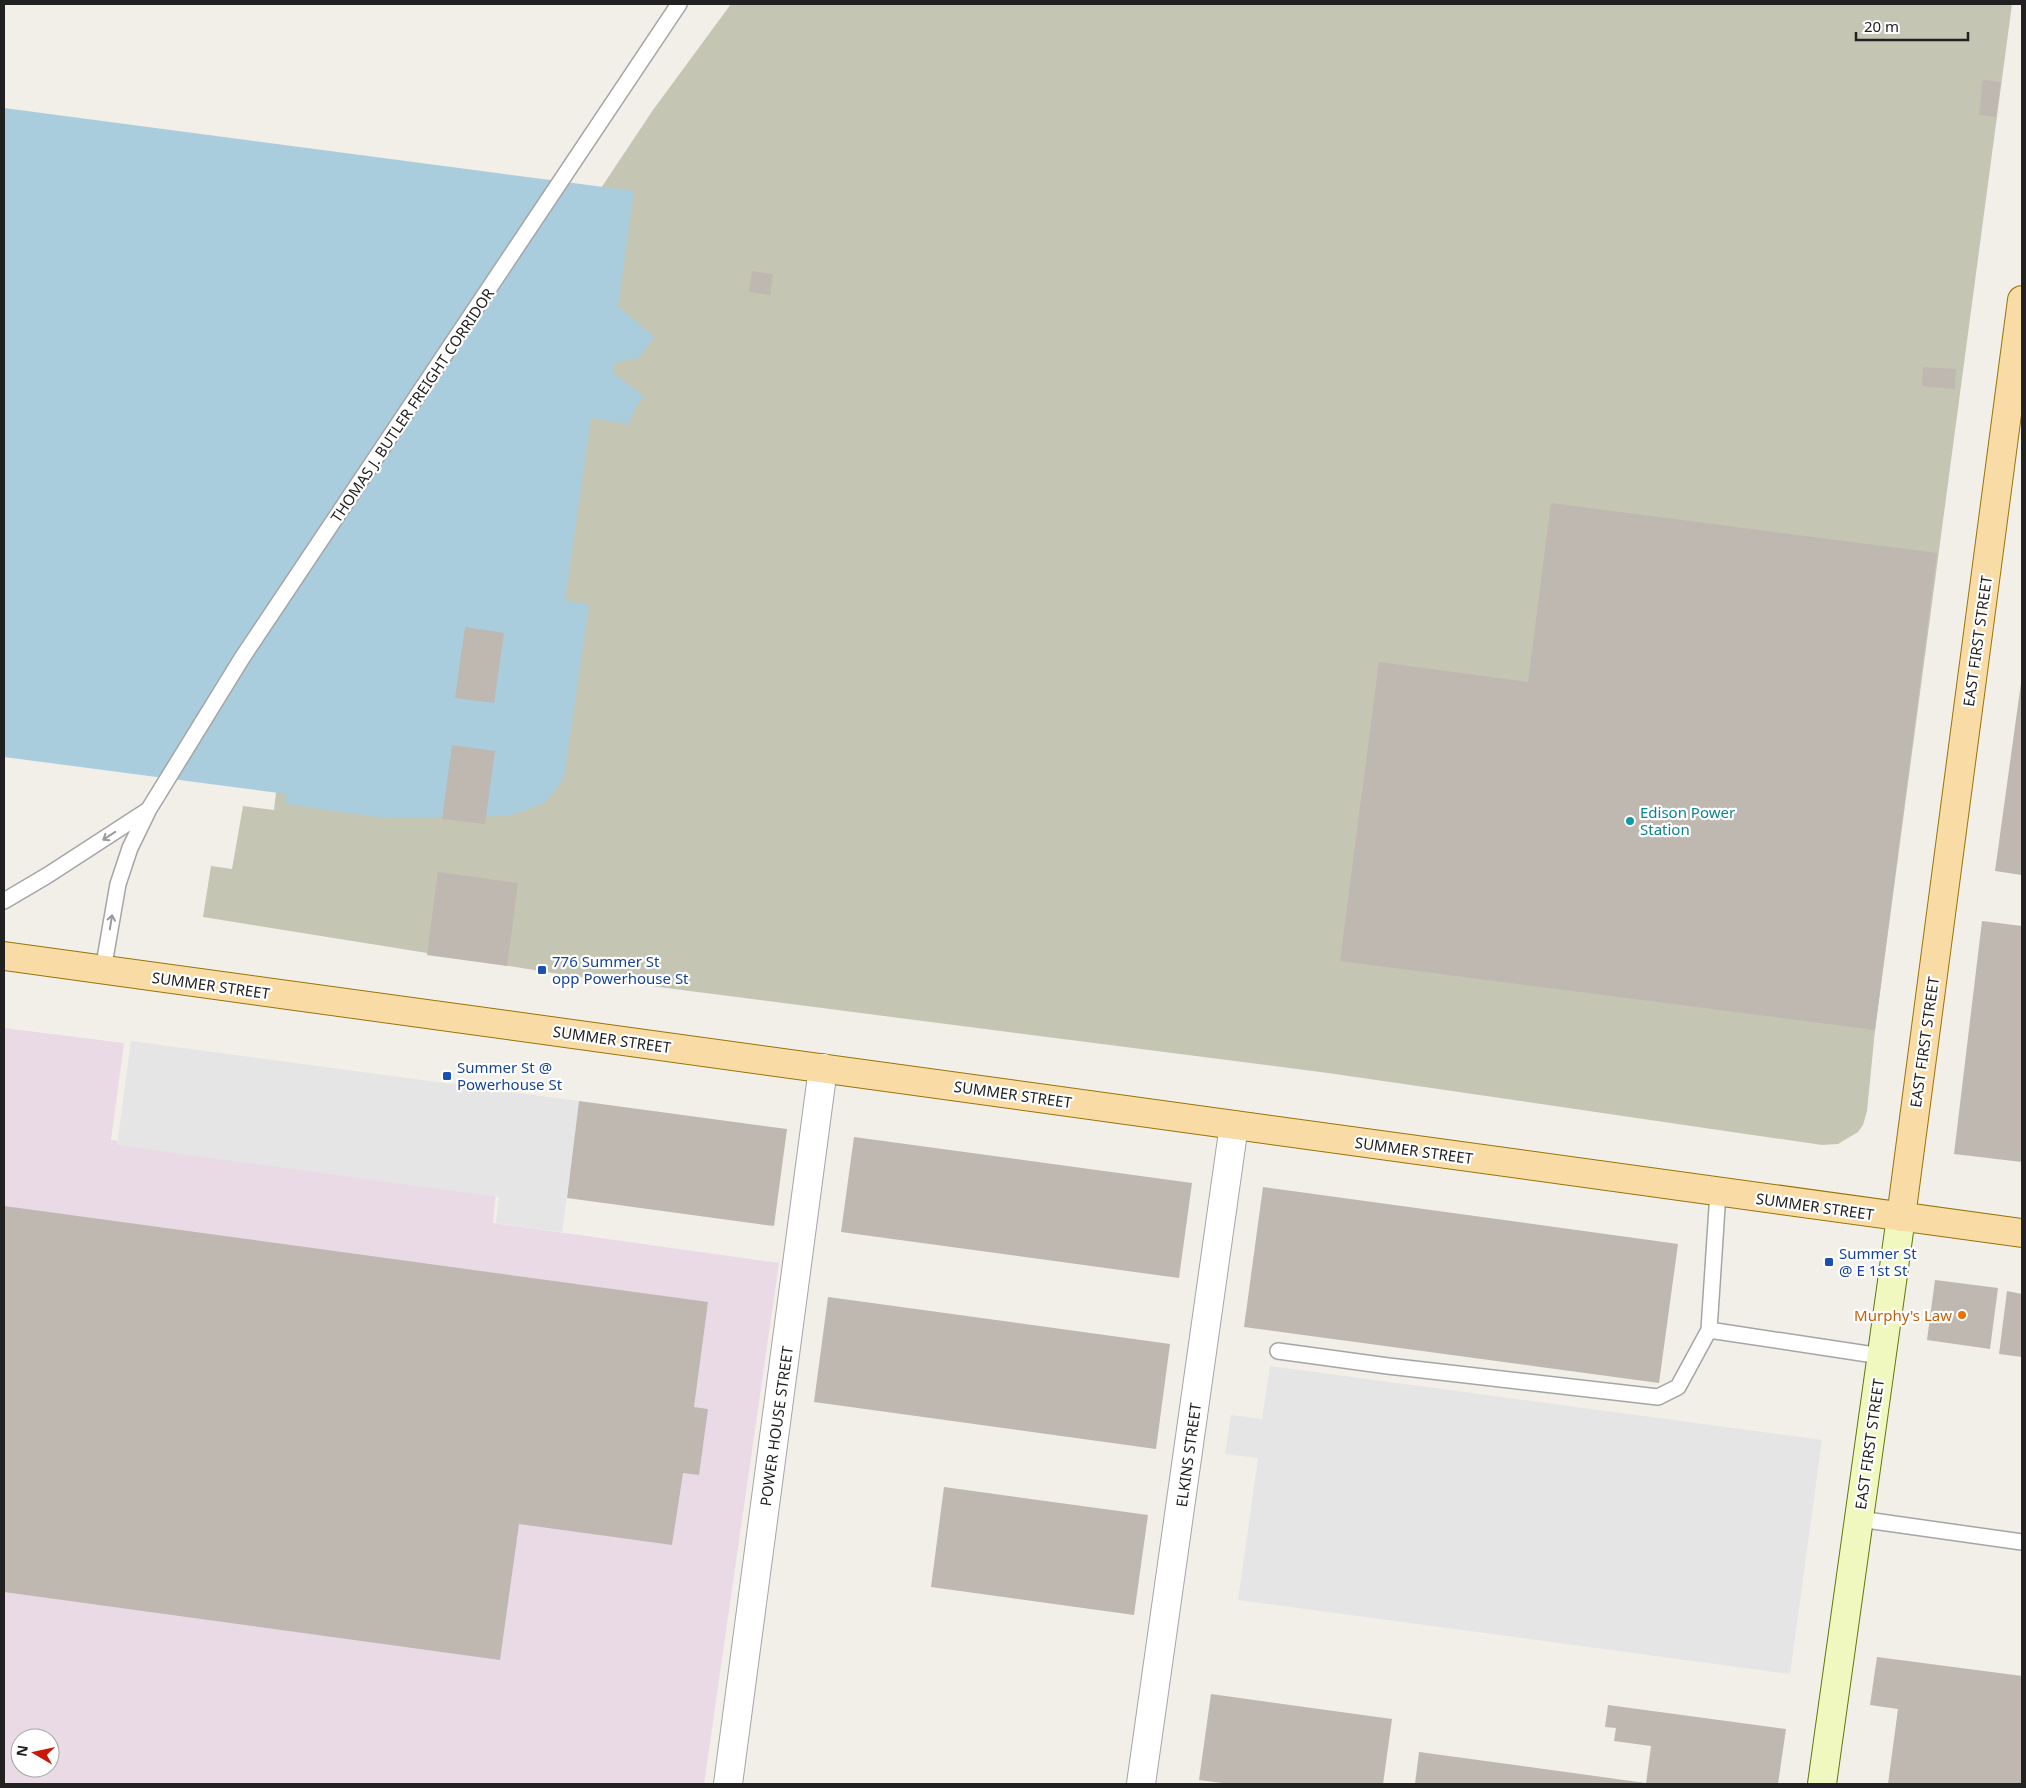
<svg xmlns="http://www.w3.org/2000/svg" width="2026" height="1788" font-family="'Noto Sans',sans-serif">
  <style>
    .industrial { fill: #eadae5; fill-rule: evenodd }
    .construction { fill: #c4c5b3 }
    .parking { fill: #e5e5e5 }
    .water { fill: #aacddd }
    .building { fill: #beb8b1 }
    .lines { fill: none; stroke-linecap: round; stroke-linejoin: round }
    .service-casing { stroke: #a5a5a5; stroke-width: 18 }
    .minor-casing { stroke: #a5a5a5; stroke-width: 30 }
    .secondary-casing { stroke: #617709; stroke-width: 30 }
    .primary-casing { stroke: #987405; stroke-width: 30 }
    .service { stroke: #fff; stroke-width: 15 }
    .minor { stroke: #fff; stroke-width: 28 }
    .secondary { stroke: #f0f8bf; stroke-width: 28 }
    .primary { stroke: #f9dca5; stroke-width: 28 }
    .oneway { stroke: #9b9b9b }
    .culture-dot { fill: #0f9aa8; stroke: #fff; stroke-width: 2 }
    .transit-dot { fill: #1a4fb4; stroke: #fff; stroke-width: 2 }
    .food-dot { fill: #e8710a; stroke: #fff; stroke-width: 2 }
    .labels { text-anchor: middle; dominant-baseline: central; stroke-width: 4.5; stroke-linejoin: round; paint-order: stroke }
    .street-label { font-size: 15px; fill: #212121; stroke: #fff }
    .culture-label { font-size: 15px; fill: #0d838f; stroke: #fff; text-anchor: start }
    .transit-label { font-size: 15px; fill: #164399; stroke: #fff; text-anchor: start }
    .food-label { font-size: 15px; fill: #c56008; stroke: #fff; text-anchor: end }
  </style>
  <rect width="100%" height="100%" fill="#f1efe8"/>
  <path class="industrial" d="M 4,1028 L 124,1043 L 111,1140 L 496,1193 L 493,1223 L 779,1263 L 704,1784 L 4,1784 ZM 20,1738 L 50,1738 L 50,1768 L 20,1768 Z"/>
  <path class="construction" d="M 731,4 L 2012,4 L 1875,1030 L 1867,1111 L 1863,1125 L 1858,1132 L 1838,1144 L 1822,1145 L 1328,1073 L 565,975 L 203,917 L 211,866 L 232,869 L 243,806 L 274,810 L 277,784 L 264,694 L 653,110 Z"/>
  <path class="parking" d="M 131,1041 L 579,1101 L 562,1232 L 496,1223 L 499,1197 L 117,1145 Z
    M 1270,1366 L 1822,1440 L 1790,1674 L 1238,1600 L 1258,1458 L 1225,1454 L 1231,1415 L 1262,1419 Z"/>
  <path class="water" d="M 4,108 L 634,191 L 618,306 L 654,337 L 639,358 L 615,362 L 613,373 L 644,396 L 636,406 L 629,424 L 591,418 L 565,600 L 589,605 L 564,777 L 556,790 L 544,803 L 509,816 L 385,818 L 285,804 L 286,794 L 4,757 Z"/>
  <path class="building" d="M 1983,80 L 2001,82 L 1996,117 L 1979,115 Z
    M 752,271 L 773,274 L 770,295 L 749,292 Z
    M 1923,367 L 1956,369 L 1955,389 L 1922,386 Z
    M 1551,503 L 1937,553 L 1875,1030 L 1340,961 L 1379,662 L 1528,682 Z
    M 465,627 L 504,633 L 494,703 L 455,698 Z
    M 2021,683 L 2022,683 L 2022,875 L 1995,871 Z
    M 452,745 L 495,751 L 485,824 L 442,819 Z
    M 438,872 L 518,883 L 507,966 L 427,955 Z
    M 1982,921 L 2022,926 L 2022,1162 L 1954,1154 Z
    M 579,1101 L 787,1129 L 774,1226 L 567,1198 Z
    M 854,1137 L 1192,1183 L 1179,1278 L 841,1232 Z
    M 1263,1187 L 1678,1244 L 1659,1383 L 1244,1327 Z
    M 4,1206 L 708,1302 L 694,1407 L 708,1409 L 699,1475 L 683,1473 L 672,1545 L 519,1524 L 500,1660 L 4,1592 Z
    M 1935,1280 L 1998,1288 L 1990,1349 L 1927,1340 Z
    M 2007,1291 L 2022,1294 L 2022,1357 L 1999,1354 Z
    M 828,1297 L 1170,1344 L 1156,1449 L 814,1402 Z
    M 944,1487 L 1148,1515 L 1134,1615 L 931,1587 Z
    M 1877,1657 L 2022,1676 L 2022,1784 L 1888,1784 L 1898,1709 L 1870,1705 Z
    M 1211,1694 L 1392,1719 L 1383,1784 L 1230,1784 L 1199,1780 Z
    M 1608,1705 L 1786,1729 L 1778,1784 L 1646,1784 L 1651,1746 L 1614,1741 L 1616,1728 L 1605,1727 Z
    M 1419,1752 L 1646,1783 L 1645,1784 L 1415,1784 Z"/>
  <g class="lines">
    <g class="service-casing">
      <path id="service" d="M 4,901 L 48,875 L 148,810
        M 103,970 L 118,884 L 130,848 L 149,809 L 242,658 L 679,4
        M 1718,1192 L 1709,1330 L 1881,1356
        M 1278,1351 L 1388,1366 L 1658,1397 L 1678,1387 L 1709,1330
        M 1859,1519 L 2022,1542"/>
    </g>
    <g class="minor-casing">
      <path id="minor" d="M 728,1784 L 823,1068
        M 1141,1784 L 1234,1125"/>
    </g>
    <g class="secondary-casing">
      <path id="secondary" d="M 1822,1784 L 1901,1217"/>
    </g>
    <g class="primary-casing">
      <path id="primary" d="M 4,956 L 2022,1233
        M 1901,1217 L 2022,300"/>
    </g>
    <use href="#service" class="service"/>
    <use href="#minor" class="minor"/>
    <use href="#secondary" class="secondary"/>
    <use href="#primary" class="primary"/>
  </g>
  <defs><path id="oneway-shaft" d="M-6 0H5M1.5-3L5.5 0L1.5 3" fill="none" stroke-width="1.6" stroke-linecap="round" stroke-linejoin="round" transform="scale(1.25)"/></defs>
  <g class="oneway">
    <use href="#oneway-shaft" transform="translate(109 836) rotate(147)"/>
    <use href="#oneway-shaft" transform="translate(111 922) rotate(-81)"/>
  </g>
  <circle class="culture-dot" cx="1630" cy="821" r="5"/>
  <g class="transit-dot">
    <rect x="537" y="965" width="10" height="10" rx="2.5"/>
    <rect x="442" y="1071" width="10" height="10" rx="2.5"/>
    <rect x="1824" y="1257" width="10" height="10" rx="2.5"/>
  </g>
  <circle class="food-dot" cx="1962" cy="1315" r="5"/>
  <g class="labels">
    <g class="street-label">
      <text transform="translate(412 405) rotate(-56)">THOMAS J. BUTLER FREIGHT CORRIDOR</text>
      <text transform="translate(1977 641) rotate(-82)">EAST FIRST STREET</text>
      <text transform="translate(211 985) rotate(8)">SUMMER STREET</text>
      <text transform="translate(612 1039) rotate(8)">SUMMER STREET</text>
      <text transform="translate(1924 1042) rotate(-82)">EAST FIRST STREET</text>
      <text transform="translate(1013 1094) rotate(8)">SUMMER STREET</text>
      <text transform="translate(1414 1150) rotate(8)">SUMMER STREET</text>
      <text transform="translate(1815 1206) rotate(8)">SUMMER STREET</text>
      <text transform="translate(776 1426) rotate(-82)">POWER HOUSE STREET</text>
      <text transform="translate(1869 1444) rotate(-82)">EAST FIRST STREET</text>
      <text transform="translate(1188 1455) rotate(-82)">ELKINS STREET</text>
    </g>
    <g class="culture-label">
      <text x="1640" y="812">Edison Power<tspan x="1640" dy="17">Station</tspan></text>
    </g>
    <g class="transit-label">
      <text x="552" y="961">776 Summer St<tspan x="552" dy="17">opp Powerhouse St</tspan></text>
      <text x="457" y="1067">Summer St @<tspan x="457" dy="17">Powerhouse St</tspan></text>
      <text x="1839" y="1253">Summer St<tspan x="1839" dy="17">@ E 1st St</tspan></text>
    </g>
    <g class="food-label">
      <text x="1952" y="1315">Murphy's Law</text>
    </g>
  </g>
  <rect width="2026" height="1788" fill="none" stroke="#212121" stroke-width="10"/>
  <g transform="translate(35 1753) rotate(279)"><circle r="24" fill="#ffffff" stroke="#a6a6a6"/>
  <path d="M0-4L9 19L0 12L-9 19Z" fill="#ca1807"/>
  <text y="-8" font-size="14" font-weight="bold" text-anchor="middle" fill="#212121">N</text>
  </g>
  <path d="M1856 32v8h112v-8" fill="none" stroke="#212121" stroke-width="2.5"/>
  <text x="1864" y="32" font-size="15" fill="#212121" stroke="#ffffff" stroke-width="4" paint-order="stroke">20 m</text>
</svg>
